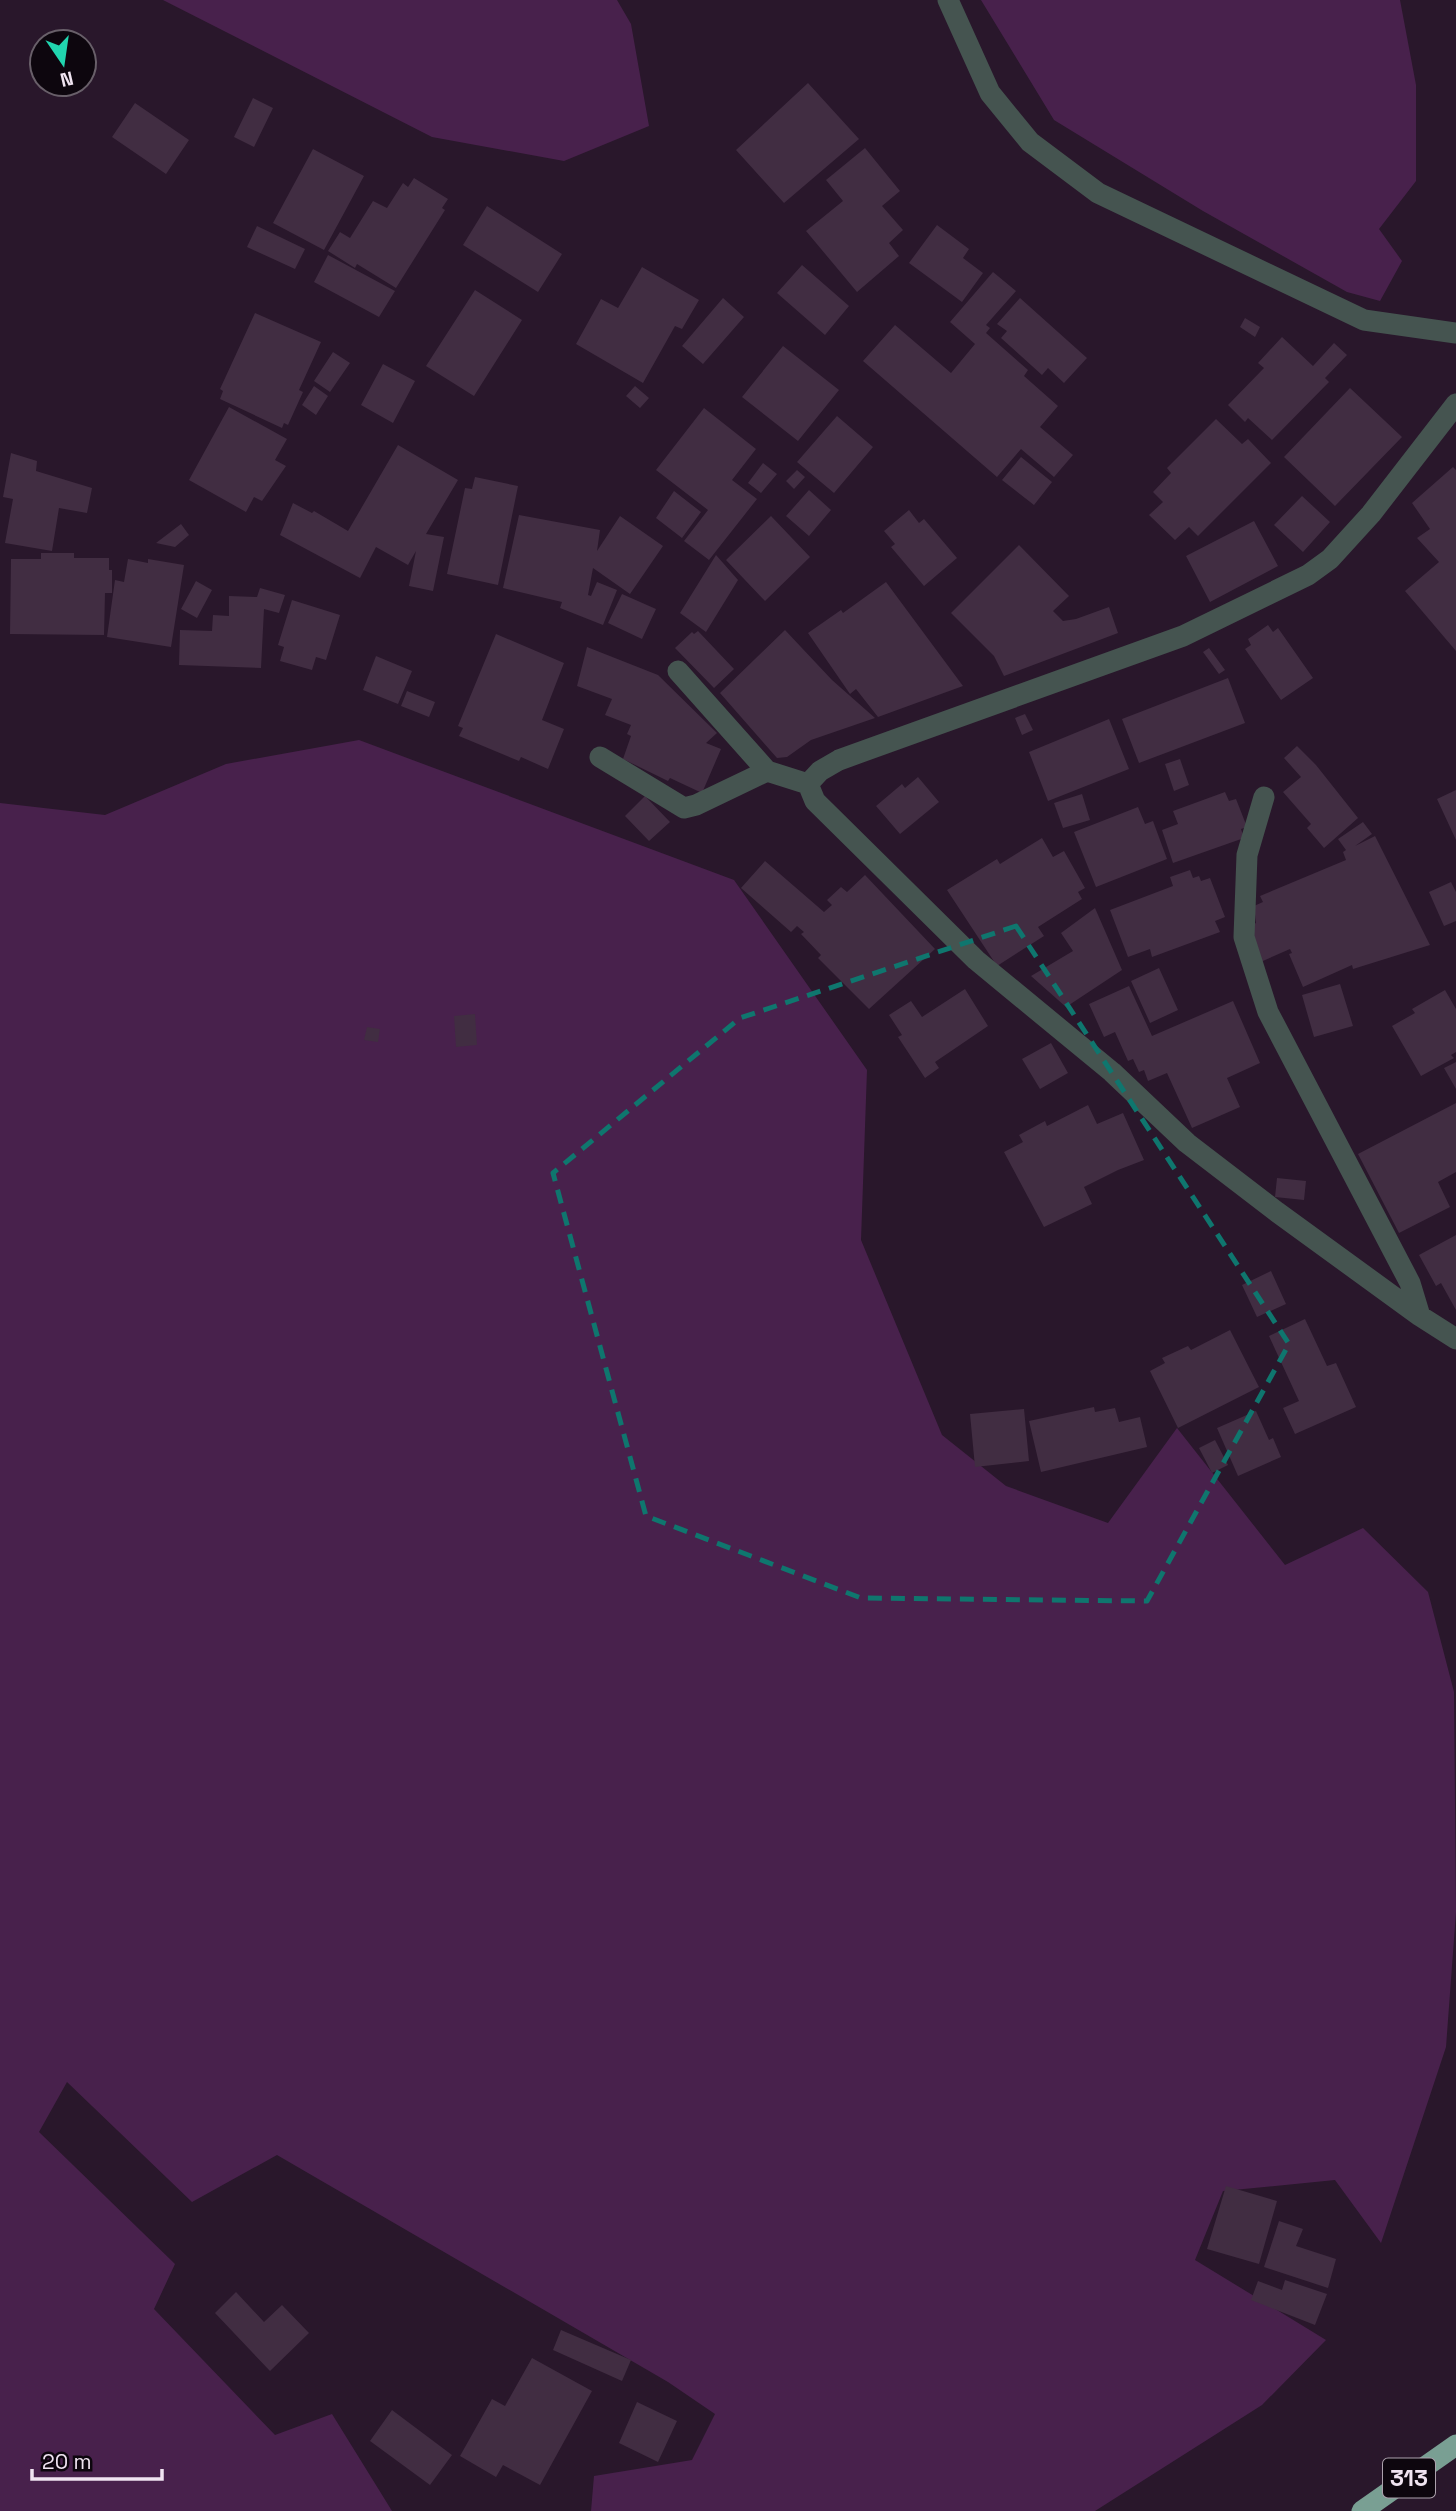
<svg xmlns="http://www.w3.org/2000/svg" width="1456" height="2511" font-family="'Space Grotesk',sans-serif">
  <style>
    .green { fill: #48214c }
    .building { fill: #412d42 }
    .lines { fill: none; stroke-linecap: round; stroke-linejoin: round }
    .street { stroke: #455450; stroke-width: 21 }
    .highway { stroke: #799f93; stroke-width: 21 }
    .marked { fill: none; stroke: #0f766e; stroke-width: 5; stroke-dasharray: 14 9; stroke-linejoin: round }
    .labels { text-anchor: middle; dominant-baseline: central; stroke-width: 7; stroke-linejoin: round; paint-order: stroke }
    .shield { fill: #0d060e; stroke: #aca1ad; stroke-width: 2 }
    .shield-label { font-size: 23px; font-weight: bold; fill: #f0e4f1 }
  </style>
  <rect width="100%" height="100%" fill="#29172b"/>
  <path class="green" d="M 163,0 L 617,0 L 631,24 L 649,126 L 564,161 L 432,137 Z
    M 981,0 L 1400,0 L 1416,85 L 1416,181 L 1379,229 L 1402,261 L 1380,301 L 1347,292 L 1203,211 L 1054,120 Z
    M 359,740 L 734,880 L 867,1070 L 861,1240 L 942,1435 L 1006,1486 L 1108,1523 L 1177,1428 L 1285,1565 L 1363,1528 L 1428,1592 L 1454,1692 L 1456,1912 L 1446,2047 L 1381,2243 L 1335,2180 L 1223,2191 L 1195,2260 L 1326,2340 L 1262,2405 L 1095,2511 L 591,2511 L 594,2476 L 692,2460 L 715,2414 L 668,2382 L 277,2155 L 192,2202 L 67,2082 L 39,2132 L 175,2264 L 154,2309 L 275,2435 L 332,2414 L 392,2511 L 0,2511 L 0,803 L 105,815 L 226,764 Z"/>
  <path class="building" d="M 808,83 L 859,139 L 784,203 L 736,150 Z
    M 253,98 L 273,108 L 254,147 L 234,137 Z
    M 135,103 L 189,140 L 166,174 L 112,137 Z
    M 865,148 L 900,191 L 882,206 L 903,230 L 889,243 L 899,256 L 857,292 L 806,231 L 843,201 L 826,180 Z
    M 313,149 L 364,176 L 324,250 L 273,223 Z
    M 414,178 L 448,199 L 442,208 L 445,210 L 396,288 L 357,264 L 355,268 L 328,251 L 340,232 L 350,238 L 373,201 L 387,208 L 403,183 L 408,187 Z
    M 487,206 L 562,254 L 538,292 L 463,245 Z
    M 937,225 L 969,249 L 963,258 L 983,273 L 962,302 L 909,263 Z
    M 257,226 L 305,249 L 295,269 L 247,247 Z
    M 328,255 L 395,291 L 379,317 L 314,282 Z
    M 802,265 L 849,306 L 825,335 L 777,293 Z
    M 642,267 L 699,300 L 682,329 L 675,326 L 643,383 L 576,344 L 601,299 L 618,308 Z
    M 993,272 L 1016,291 L 986,325 L 990,328 L 986,333 L 1028,370 L 1024,376 L 1058,406 L 1040,427 L 1073,455 L 1054,477 L 1021,449 L 997,477 L 863,361 L 895,325 L 951,373 L 975,344 L 950,322 Z
    M 475,290 L 522,320 L 474,396 L 426,366 Z
    M 723,298 L 744,317 L 703,364 L 682,346 Z
    M 1020,298 L 1087,358 L 1064,383 L 1048,368 L 1042,375 L 1001,338 L 1007,331 L 997,324 Z
    M 255,313 L 321,342 L 299,390 L 303,392 L 288,425 L 284,423 L 282,428 L 220,399 L 223,391 L 220,389 Z
    M 1245,318 L 1260,327 L 1255,337 L 1240,327 Z
    M 1282,337 L 1313,366 L 1334,343 L 1347,355 L 1325,378 L 1329,382 L 1272,440 L 1248,418 L 1245,422 L 1228,405 L 1264,368 L 1258,363 Z
    M 783,346 L 839,390 L 798,441 L 742,397 Z
    M 333,352 L 350,363 L 330,392 L 314,381 Z
    M 383,364 L 415,381 L 393,423 L 361,405 Z
    M 314,386 L 328,396 L 316,415 L 302,405 Z
    M 635,386 L 649,398 L 640,408 L 626,396 Z
    M 1350,388 L 1402,437 L 1335,506 L 1284,457 Z
    M 229,407 L 287,439 L 275,460 L 286,466 L 262,501 L 254,497 L 246,512 L 189,480 Z
    M 704,408 L 756,449 L 732,480 L 757,499 L 709,560 L 684,541 L 708,510 L 656,470 Z
    M 837,416 L 873,447 L 834,493 L 797,462 Z
    M 1216,419 L 1242,444 L 1248,439 L 1271,463 L 1198,536 L 1189,527 L 1175,540 L 1149,515 L 1163,502 L 1153,492 L 1171,473 L 1167,468 Z
    M 398,445 L 458,480 L 426,534 L 444,537 L 433,591 L 409,586 L 416,551 L 408,565 L 376,547 L 360,578 L 280,535 L 293,503 L 312,513 L 314,511 L 348,531 Z
    M 11,453 L 37,461 L 36,471 L 92,488 L 87,513 L 59,508 L 52,551 L 5,543 L 13,499 L 3,497 Z
    M 1021,457 L 1052,482 L 1034,505 L 1002,480 Z
    M 763,463 L 777,474 L 761,493 L 748,483 Z
    M 1453,467 L 1456,470 L 1456,651 L 1405,591 L 1439,562 L 1417,538 L 1430,529 L 1412,503 Z
    M 797,470 L 805,477 L 794,489 L 786,481 Z
    M 475,477 L 518,486 L 498,585 L 447,574 L 465,488 L 472,489 Z
    M 809,490 L 831,510 L 809,536 L 786,516 Z
    M 674,491 L 701,512 L 682,538 L 656,518 Z
    M 1302,496 L 1330,522 L 1303,552 L 1274,525 Z
    M 909,510 L 919,523 L 924,519 L 957,558 L 924,586 L 891,547 L 895,544 L 884,531 Z
    M 519,515 L 600,530 L 597,551 L 620,516 L 663,546 L 630,594 L 593,568 L 588,595 L 591,596 L 597,582 L 617,590 L 603,625 L 560,608 L 562,602 L 503,588 Z
    M 771,516 L 810,557 L 765,601 L 726,560 Z
    M 1254,521 L 1278,566 L 1210,602 L 1186,556 Z
    M 181,524 L 189,535 L 175,547 L 156,543 Z
    M 1019,545 L 1069,596 L 1053,611 L 1063,621 L 1076,619 L 1109,607 L 1118,633 L 1004,676 L 994,656 L 951,613 Z
    M 41,553 L 74,553 L 74,558 L 109,558 L 109,570 L 112,570 L 112,593 L 105,593 L 104,635 L 10,634 L 11,559 L 41,559 Z
    M 716,555 L 738,580 L 706,632 L 680,613 Z
    M 128,559 L 148,563 L 148,559 L 184,565 L 171,647 L 107,637 L 115,580 L 124,582 Z
    M 196,581 L 212,590 L 197,618 L 181,609 Z
    M 886,582 L 963,686 L 878,717 L 856,689 L 850,694 L 808,633 L 841,610 L 843,613 Z
    M 260,588 L 285,595 L 279,613 L 264,609 L 261,668 L 179,665 L 180,630 L 212,631 L 213,615 L 229,616 L 229,596 L 257,597 Z
    M 622,594 L 656,609 L 642,639 L 608,623 Z
    M 292,600 L 340,615 L 326,660 L 316,657 L 312,670 L 280,661 L 284,647 L 278,645 Z
    M 1268,625 L 1273,632 L 1278,628 L 1313,678 L 1281,700 L 1245,649 L 1251,645 L 1248,639 Z
    M 785,630 L 832,680 L 875,718 L 811,740 L 787,757 L 777,758 L 720,693 Z
    M 698,631 L 734,669 L 714,688 L 675,648 L 692,632 L 694,634 Z
    M 496,634 L 564,663 L 542,720 L 564,729 L 548,769 L 521,757 L 519,761 L 459,736 L 463,728 L 458,726 Z
    M 587,647 L 658,675 L 717,733 L 706,743 L 721,749 L 702,793 L 670,778 L 668,781 L 623,759 L 631,736 L 627,734 L 631,725 L 605,715 L 612,699 L 577,686 Z
    M 1209,648 L 1225,670 L 1219,674 L 1203,652 Z
    M 376,656 L 412,671 L 398,704 L 363,690 Z
    M 1228,678 L 1245,723 L 1139,763 L 1122,719 Z
    M 407,691 L 435,702 L 429,717 L 401,706 Z
    M 1025,714 L 1033,730 L 1022,735 L 1015,718 Z
    M 1109,719 L 1129,769 L 1048,801 L 1029,752 Z
    M 1297,746 L 1316,765 L 1358,818 L 1324,848 L 1307,828 L 1311,824 L 1283,792 L 1301,777 L 1284,758 Z
    M 1180,759 L 1189,785 L 1174,791 L 1165,764 Z
    M 918,777 L 939,802 L 900,834 L 876,806 L 902,784 L 905,788 Z
    M 1456,790 L 1456,840 L 1437,799 Z
    M 1225,792 L 1229,801 L 1236,799 L 1247,827 L 1241,829 L 1244,838 L 1173,863 L 1162,830 L 1178,824 L 1173,811 Z
    M 1082,794 L 1090,820 L 1063,828 L 1054,803 Z
    M 645,796 L 670,822 L 649,841 L 625,816 Z
    M 1138,807 L 1145,824 L 1153,821 L 1167,859 L 1096,887 L 1074,832 Z
    M 1363,822 L 1372,834 L 1355,846 L 1375,836 L 1430,945 L 1353,969 L 1352,965 L 1303,987 L 1289,954 L 1292,953 L 1290,949 L 1256,964 L 1252,925 L 1256,923 L 1254,906 L 1263,902 L 1260,896 L 1346,860 L 1343,852 L 1346,850 L 1338,839 Z
    M 1042,838 L 1053,857 L 1064,851 L 1085,888 L 1078,892 L 1082,899 L 1038,927 L 1044,936 L 997,966 L 947,890 L 997,859 L 1000,864 Z
    M 765,861 L 824,912 L 832,905 L 827,900 L 841,887 L 847,892 L 865,875 L 935,949 L 869,1009 L 818,958 L 821,955 L 801,934 L 804,932 L 797,926 L 791,932 L 741,888 Z
    M 1190,870 L 1193,878 L 1199,876 L 1201,881 L 1210,878 L 1225,917 L 1215,921 L 1220,932 L 1152,957 L 1150,949 L 1128,957 L 1110,910 L 1173,886 L 1170,877 Z
    M 1451,882 L 1456,892 L 1456,921 L 1444,926 L 1429,892 Z
    M 1095,908 L 1122,970 L 1066,1007 L 1031,976 L 1073,951 L 1061,933 Z
    M 1159,968 L 1178,1010 L 1150,1023 L 1131,981 Z
    M 1340,984 L 1353,1026 L 1314,1037 L 1302,995 Z
    M 1129,986 L 1152,1036 L 1233,1001 L 1260,1063 L 1227,1078 L 1240,1107 L 1192,1128 L 1167,1073 L 1148,1081 L 1144,1070 L 1139,1072 L 1133,1059 L 1128,1061 L 1115,1032 L 1104,1037 L 1089,1004 Z
    M 965,989 L 988,1026 L 935,1062 L 939,1068 L 925,1078 L 898,1037 L 902,1035 L 889,1015 L 911,1001 L 922,1017 Z
    M 1445,990 L 1456,1009 L 1456,1052 L 1451,1055 L 1454,1058 L 1421,1076 L 1392,1026 L 1415,1013 L 1412,1009 Z
    M 475,1014 L 477,1045 L 456,1047 L 454,1016 Z
    M 367,1027 L 380,1029 L 378,1042 L 364,1040 Z
    M 1051,1043 L 1068,1073 L 1040,1089 L 1022,1059 Z
    M 1456,1062 L 1456,1089 L 1444,1068 Z
    M 1456,1103 L 1456,1172 L 1438,1182 L 1450,1207 L 1399,1233 L 1358,1154 Z
    M 1088,1105 L 1097,1124 L 1123,1113 L 1144,1160 L 1118,1170 L 1084,1187 L 1092,1204 L 1044,1227 L 1004,1152 L 1023,1142 L 1019,1135 L 1045,1121 L 1047,1126 Z
    M 1277,1178 L 1306,1181 L 1304,1200 L 1275,1197 Z
    M 1456,1235 L 1456,1310 L 1441,1283 L 1436,1286 L 1419,1255 Z
    M 1271,1271 L 1286,1304 L 1257,1317 L 1242,1285 Z
    M 1305,1319 L 1327,1366 L 1336,1363 L 1356,1407 L 1295,1434 L 1283,1408 L 1299,1401 L 1269,1336 Z
    M 1230,1330 L 1259,1387 L 1178,1428 L 1150,1371 L 1165,1363 L 1162,1358 L 1188,1346 L 1191,1350 Z
    M 1094,1407 L 1095,1412 L 1115,1408 L 1119,1422 L 1140,1417 L 1147,1447 L 1041,1472 L 1029,1421 Z
    M 1024,1409 L 1029,1461 L 975,1467 L 970,1414 Z
    M 1256,1411 L 1269,1440 L 1273,1438 L 1281,1457 L 1238,1476 L 1217,1428 Z
    M 1215,1440 L 1228,1465 L 1212,1473 L 1199,1448 Z
    M 1226,2186 L 1277,2201 L 1259,2264 L 1207,2249 Z
    M 1279,2221 L 1303,2229 L 1296,2246 L 1336,2259 L 1328,2288 L 1264,2267 Z
    M 1285,2280 L 1327,2294 L 1315,2325 L 1251,2300 L 1258,2281 L 1282,2290 Z
    M 236,2292 L 264,2322 L 282,2305 L 309,2333 L 270,2371 L 215,2313 Z
    M 561,2330 L 631,2360 L 622,2381 L 553,2350 Z
    M 532,2358 L 592,2391 L 540,2485 L 503,2465 L 496,2477 L 460,2456 L 492,2399 L 505,2406 Z
    M 637,2402 L 677,2421 L 658,2462 L 619,2443 Z
    M 392,2410 L 452,2455 L 430,2485 L 370,2441 Z"/>
  <g class="lines">
    <path class="street" d="M 948,0 L 990,93 L 1030,142 L 1098,193 L 1364,320 L 1456,333
      M 678,671 L 767,771 L 808,784 L 815,801 L 976,960 L 1112,1072 L 1187,1143 L 1277,1212 L 1420,1316
      M 600,757 L 684,808 L 696,805 L 767,771
      M 808,784 L 820,771 L 839,760 L 1183,636 L 1308,575 L 1330,559 L 1371,514 L 1456,404
      M 1264,797 L 1247,855 L 1244,937 L 1268,1012 L 1410,1283 L 1420,1316 L 1456,1339"/>
    <path class="highway" d="M 1362,2511 L 1456,2445"/>
  </g>
  <path class="marked" d="M 1016,926 L 1289,1344 L 1147,1601 L 861,1598 L 646,1516 L 553,1173 L 740,1018 Z"/>
  <g class="labels">
    <rect class="shield" x="1383" y="2458.5" width="52" height="39" rx="5"/>
    <g class="shield-label">
      <text x="1409" y="2478">313</text>
    </g>
  </g>
  <g transform="translate(63 63) rotate(167)"><circle r="33" fill="#0d060e" stroke="#685f69" stroke-width="2"/>
  <path d="M0-5L12 26L0 18L-12 26Z" fill="#21d5af"/>
  <text y="-10" font-size="19" font-weight="bold" text-anchor="middle" fill="#f0e4f1">N</text>
  </g>
  <path d="M32 2469v10h130v-10" fill="none" stroke="#f0e4f1" stroke-width="3.5"/>
  <text x="42" y="2469" font-size="21" fill="#f0e4f1" stroke="#0d060e" stroke-width="5" paint-order="stroke">20 m</text>
</svg>
